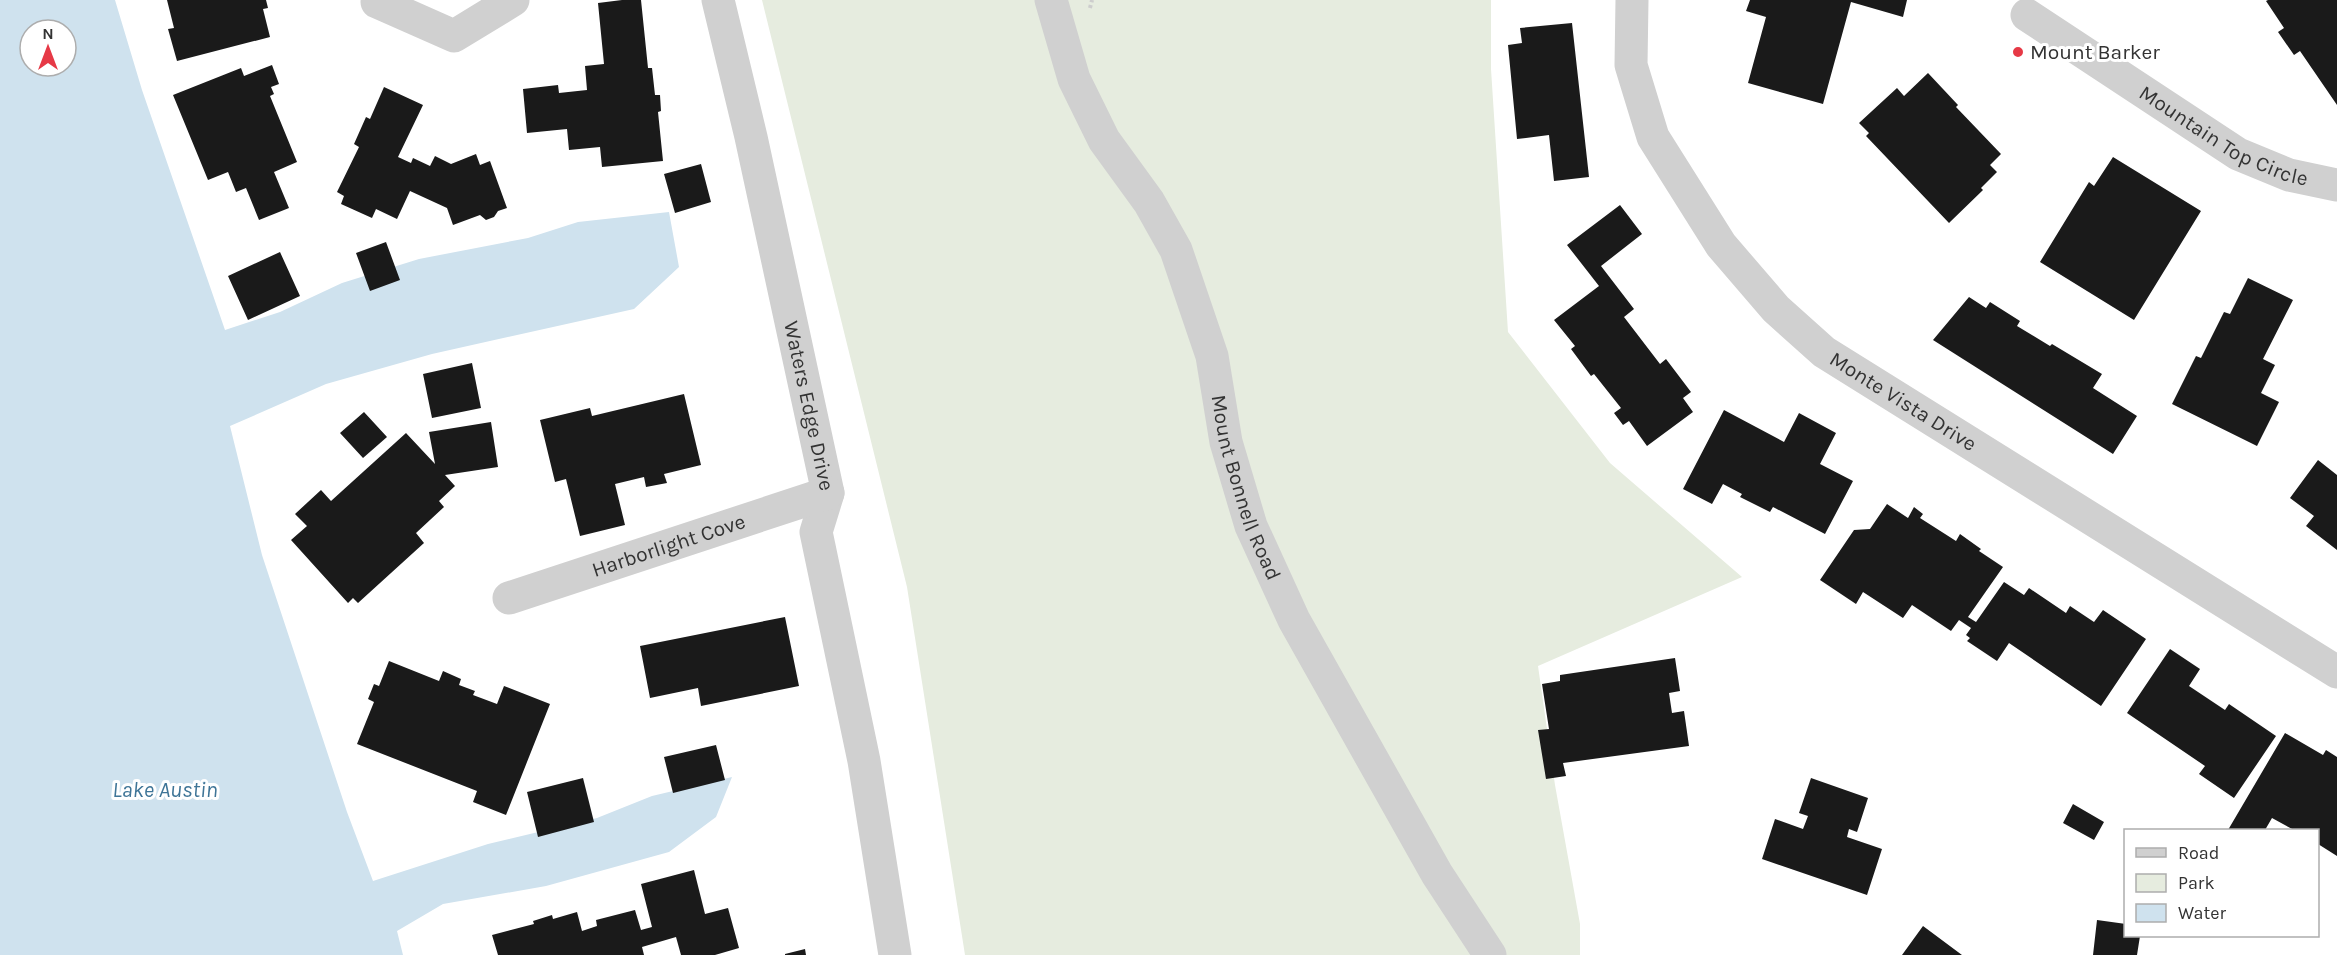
<svg xmlns="http://www.w3.org/2000/svg" width="2337" height="955" font-family="Karla,sans-serif">
  <style>
    .green { fill: #e6ecdf }
    .water { fill: #cfe2ee; fill-rule: evenodd }
    .building { fill: #1a1a1a }
    .lines { fill: none; stroke-linecap: round; stroke-linejoin: round }
    .path { stroke: #cdcdcd; stroke-width: 4; stroke-dasharray: 3 3; stroke-linecap: butt }
    .minor { stroke: #d0d0d0; stroke-width: 33 }
    .tertiary { stroke: #d0d0d0; stroke-width: 33 }
    .poi-dot { fill: #e63946; stroke: #fff; stroke-width: 2 }
    .labels { text-anchor: middle; dominant-baseline: central; stroke-width: 6; stroke-linejoin: round; paint-order: stroke }
    .poi-label { font-size: 21px; fill: #333; stroke: #fff; text-anchor: start }
    .street-label { font-size: 21px; fill: #333; stroke: #fff }
    .water-label { font-size: 22px; font-style: italic; fill: #3f7597; stroke: #fff }
  </style>
  <rect width="100%" height="100%" fill="#fff"/>
  <path class="green" d="M 762,0 L 1491,0 L 1491,69 L 1508,332 L 1610,463 L 1742,577 L 1538,666 L 1555,785 L 1580,924 L 1580,955 L 965,955 L 907,587 Z"/>
  <path class="water" d="M 0,0 L 115,0 L 142,90 L 225,330 L 280,312 L 342,283 L 419,259 L 528,238 L 578,222 L 669,212 L 679,267 L 634,309 L 432,354 L 326,384 L 230,426 L 262,555 L 347,812 L 373,881 L 488,844 L 597,818 L 652,796 L 732,777 L 716,817 L 669,852 L 546,886 L 443,904 L 397,931 L 403,955 L 0,955 ZM 30,30 L 66,30 L 66,66 L 30,66 Z"/>
  <path class="building" d="M 167,0 L 266,0 L 268,8 L 263,9 L 270,37 L 177,61 L 168,29 L 174,28 Z
    M 622,0 L 641,0 L 648,68 L 652,68 L 655,95 L 660,95 L 661,111 L 658,112 L 663,161 L 602,167 L 600,147 L 569,150 L 567,129 L 527,133 L 523,89 L 558,85 L 559,93 L 587,90 L 585,66 L 604,64 L 598,3 Z
    M 1750,0 L 1907,0 L 1903,17 L 1851,2 L 1823,104 L 1748,83 L 1766,17 L 1746,11 Z
    M 2268,0 L 2337,0 L 2337,105 L 2300,51 L 2294,55 L 2278,32 L 2284,28 L 2266,1 Z
    M 1572,23 L 1589,177 L 1554,181 L 1549,135 L 1517,139 L 1508,45 L 1522,43 L 1520,28 Z
    M 272,65 L 279,84 L 271,87 L 274,94 L 270,96 L 297,162 L 274,172 L 289,208 L 259,220 L 246,188 L 236,192 L 228,172 L 208,180 L 173,95 L 241,68 L 244,76 Z
    M 1928,73 L 1958,105 L 1956,107 L 2001,154 L 1990,165 L 1997,172 L 1981,188 L 1983,190 L 1949,223 L 1866,136 L 1869,133 L 1859,123 L 1897,88 L 1904,96 Z
    M 384,87 L 423,105 L 398,157 L 411,163 L 413,158 L 430,166 L 435,156 L 451,164 L 476,154 L 480,165 L 490,161 L 507,208 L 498,211 L 494,217 L 486,220 L 480,215 L 453,225 L 447,208 L 410,191 L 397,219 L 376,209 L 372,218 L 341,204 L 344,196 L 337,192 L 359,147 L 354,144 L 366,117 L 370,119 Z
    M 2113,157 L 2201,211 L 2134,320 L 2040,262 L 2089,182 L 2094,186 Z
    M 701,164 L 711,202 L 675,213 L 664,174 Z
    M 1620,205 L 1642,234 L 1601,266 L 1634,309 L 1624,317 L 1660,364 L 1666,359 L 1691,392 L 1683,398 L 1693,412 L 1647,446 L 1629,421 L 1623,425 L 1614,413 L 1621,408 L 1594,374 L 1591,376 L 1571,349 L 1575,346 L 1554,320 L 1599,286 L 1567,245 Z
    M 386,242 L 400,280 L 370,291 L 356,253 Z
    M 280,252 L 300,296 L 248,320 L 228,276 Z
    M 2248,278 L 2293,300 L 2263,359 L 2275,365 L 2261,393 L 2279,402 L 2257,446 L 2172,404 L 2196,356 L 2201,358 L 2224,312 L 2230,314 Z
    M 1969,297 L 1986,308 L 1990,302 L 2020,321 L 2017,326 L 2050,346 L 2052,344 L 2102,374 L 2093,388 L 2137,416 L 2113,454 L 1933,340 Z
    M 472,363 L 481,408 L 432,418 L 423,374 Z
    M 684,394 L 701,465 L 664,474 L 667,483 L 646,487 L 644,477 L 615,484 L 625,525 L 580,536 L 566,479 L 555,482 L 540,420 L 590,408 L 592,416 Z
    M 1724,410 L 1784,442 L 1799,413 L 1836,433 L 1820,464 L 1853,481 L 1825,534 L 1773,507 L 1770,512 L 1740,497 L 1742,494 L 1723,484 L 1712,504 L 1683,489 Z
    M 364,412 L 387,437 L 363,458 L 340,433 Z
    M 491,422 L 498,467 L 445,475 L 455,486 L 439,501 L 444,507 L 416,533 L 424,543 L 358,603 L 353,598 L 348,603 L 291,540 L 307,526 L 295,514 L 321,490 L 331,501 L 406,433 L 435,464 L 429,432 Z
    M 2318,460 L 2337,475 L 2337,550 L 2306,526 L 2314,516 L 2290,498 Z
    M 1887,504 L 1908,518 L 1914,507 L 1923,514 L 1920,518 L 1956,541 L 1960,534 L 1981,549 L 1979,551 L 2003,567 L 1968,617 L 1976,622 L 2004,582 L 2024,595 L 2029,588 L 2066,613 L 2070,606 L 2094,622 L 2103,610 L 2146,639 L 2101,706 L 2009,643 L 1997,661 L 1967,641 L 1970,638 L 1966,635 L 1971,628 L 1959,620 L 1951,631 L 1912,605 L 1903,618 L 1863,592 L 1856,604 L 1820,580 L 1854,530 L 1870,529 Z
    M 785,617 L 799,686 L 701,706 L 698,688 L 650,698 L 640,646 Z
    M 2170,649 L 2200,669 L 2189,686 L 2225,710 L 2229,704 L 2276,736 L 2234,798 L 2199,774 L 2205,766 L 2127,713 Z
    M 1675,658 L 1680,691 L 1669,693 L 1672,713 L 1684,711 L 1689,746 L 1563,763 L 1566,776 L 1546,779 L 1538,730 L 1549,729 L 1542,684 L 1560,681 L 1560,675 Z
    M 389,661 L 439,681 L 443,671 L 461,679 L 459,685 L 475,691 L 473,695 L 497,704 L 504,686 L 550,704 L 506,815 L 473,802 L 477,791 L 357,744 L 374,702 L 368,699 L 374,684 L 379,686 Z
    M 2285,733 L 2323,755 L 2326,750 L 2337,757 L 2337,856 L 2318,844 L 2318,830 L 2294,830 L 2272,818 L 2265,830 L 2228,830 Z
    M 716,745 L 725,780 L 673,793 L 664,757 Z
    M 583,778 L 594,822 L 538,837 L 527,792 Z
    M 1811,778 L 1868,798 L 1857,832 L 1849,829 L 1847,837 L 1882,849 L 1867,895 L 1762,859 L 1775,819 L 1803,829 L 1808,816 L 1799,813 Z
    M 2073,804 L 2104,822 L 2094,840 L 2063,823 Z
    M 694,870 L 705,914 L 728,908 L 739,948 L 715,955 L 681,955 L 676,937 L 642,947 L 644,955 L 498,955 L 492,935 L 534,924 L 533,921 L 552,915 L 553,919 L 577,912 L 582,931 L 597,926 L 596,920 L 635,910 L 641,930 L 652,927 L 641,884 Z
    M 2097,920 L 2126,924 L 2126,936 L 2140,936 L 2137,955 L 2093,955 Z
    M 1923,926 L 1962,955 L 1902,955 Z
    M 805,949 L 806,955 L 785,955 L 785,954 Z"/>
  <g class="lines">
    <path class="path" d="M 1090,8 L 1092,0"/>
    <g class="minor">
      <path id="s1" d="M 718,0 L 751,137 L 828,493 L 816,532 L 864,761 L 895,955"/>
      <path id="s2" d="M 1632,0 L 1631,65 L 1653,137 L 1721,245 L 1776,309 L 1824,352 L 2337,672"/>
      <path d="M 377,2 L 454,36 L 513,0"/>
      <path id="s3" d="M 2027,15 L 2238,154 L 2289,175 L 2337,185"/>
      <path id="s4" d="M 509,598 L 828,493"/>
    </g>
    <path class="tertiary" id="s5" d="M 1051,0 L 1074,79 L 1104,140 L 1149,202 L 1176,250 L 1212,356 L 1226,442 L 1251,526 L 1294,620 L 1437,874 L 1490,955"/>
  </g>
  <circle class="poi-dot" cx="2018" cy="52" r="6"/>
  <g class="labels">
    <g class="poi-label">
      <text x="2030" y="52">Mount Barker</text>
    </g>
    <g class="street-label">
      <text stroke="none"><textPath href="#s3" startOffset="232">Mountain Top Circle</textPath></text>
      <text stroke="none"><textPath href="#s2" startOffset="510">Monte Vista Drive</textPath></text>
      <text stroke="none"><textPath href="#s1" startOffset="416">Waters Edge Drive</textPath></text>
      <text stroke="none"><textPath href="#s5" startOffset="530">Mount Bonnell Road</textPath></text>
      <text stroke="none"><textPath href="#s4" startOffset="168">Harborlight Cove</textPath></text>
    </g>
    <g class="water-label">
      <text x="165" y="790">Lake Austin</text>
    </g>
  </g>
  <rect x="2124" y="829" width="195" height="108" fill="#ffffff" stroke="#adadad" stroke-width="1.5"/>
  <rect x="2136" y="848" width="30" height="9" fill="#d0d0d0" stroke="#adadad" stroke-width="1.5"/>
  <text x="2178" y="859" font-size="18" fill="#333333">Road</text>
  <rect x="2136" y="874" width="30" height="18" fill="#e6ecdf" stroke="#adadad" stroke-width="1.5"/>
  <text x="2178" y="889" font-size="18" fill="#333333">Park</text>
  <rect x="2136" y="904" width="30" height="18" fill="#cfe2ee" stroke="#adadad" stroke-width="1.5"/>
  <text x="2178" y="919" font-size="18" fill="#333333">Water</text>
  <g transform="translate(48 48)"><circle r="28" fill="#ffffff" stroke="#adadad" stroke-width="1.5"/>
  <path d="M0-4.5L10 22L0 15L-10 22Z" fill="#e63946"/>
  <text y="-9" font-size="16" font-weight="bold" text-anchor="middle" fill="#333333">N</text>
  </g>
</svg>
